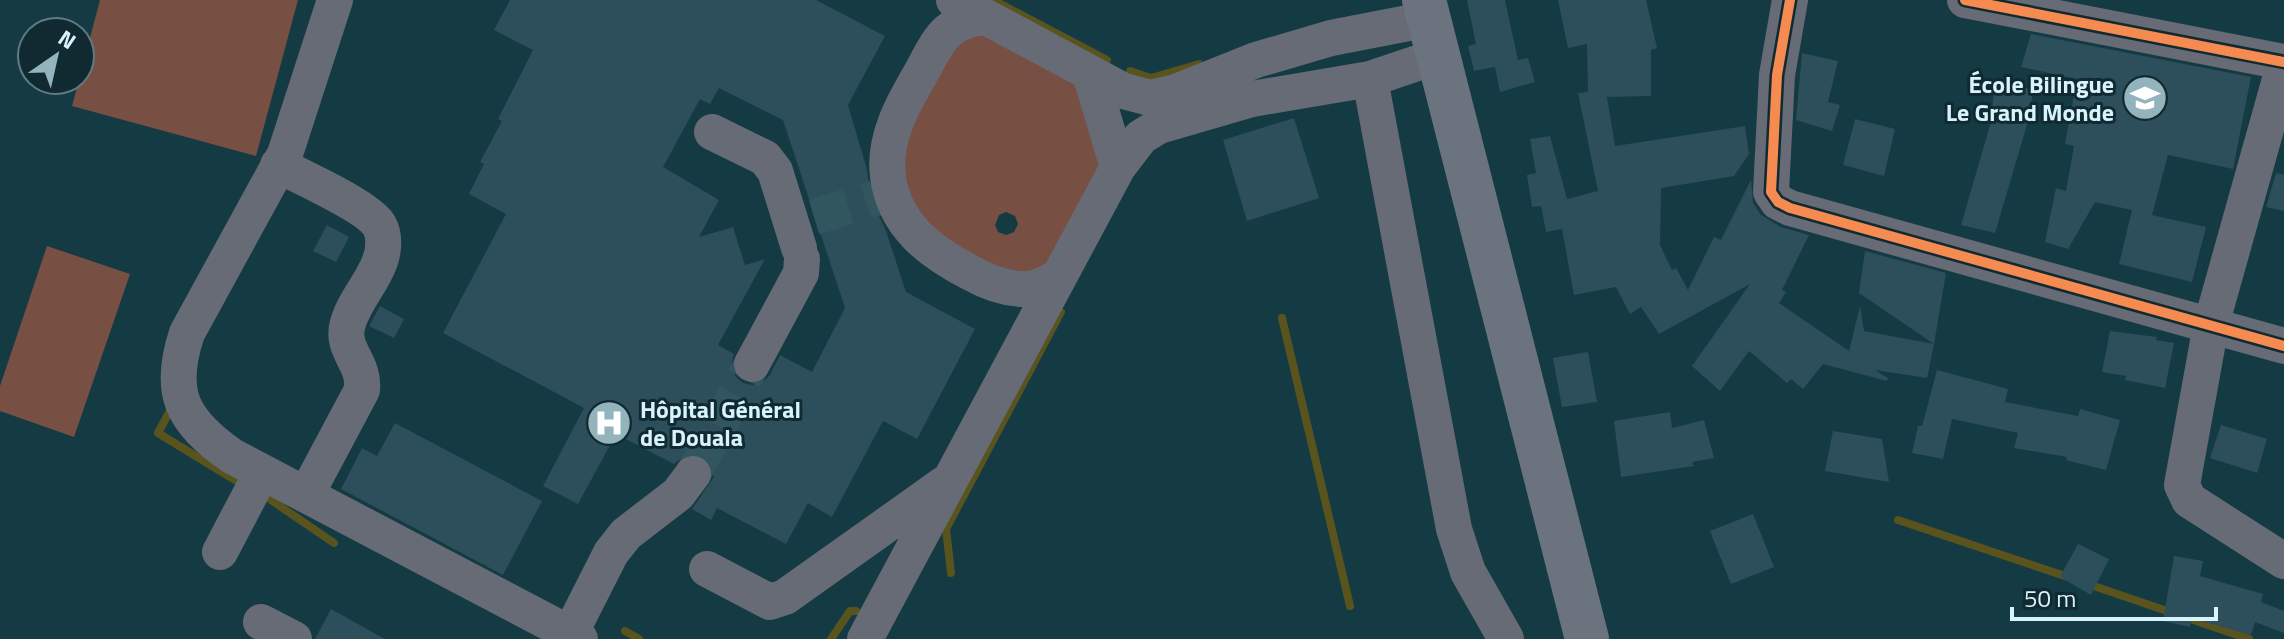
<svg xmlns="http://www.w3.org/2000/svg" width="2284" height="639" font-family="'Titillium Web',sans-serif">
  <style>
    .green { fill: #775043; fill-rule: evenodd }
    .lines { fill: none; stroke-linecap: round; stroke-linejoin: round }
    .stream { stroke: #59531e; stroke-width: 8 }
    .building { fill: #2d4f5b; fill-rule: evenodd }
    .minor-tunnel { stroke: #31565f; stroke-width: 36; stroke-dasharray: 36 18; stroke-linecap: butt }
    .minor { stroke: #676b75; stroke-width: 36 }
    .major { stroke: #6b747e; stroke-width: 44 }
    .cycleway-casing { stroke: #112a31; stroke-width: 15 }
    .cycleway { stroke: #f68b52; stroke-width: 10 }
    .labels { text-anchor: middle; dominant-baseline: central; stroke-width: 6; stroke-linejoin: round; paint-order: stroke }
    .poi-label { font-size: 24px; font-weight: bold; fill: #d7f4fe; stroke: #112a31; text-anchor: end }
  </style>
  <rect width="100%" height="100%" fill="#143a43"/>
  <path class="green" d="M 100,0 L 298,0 L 256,156 L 72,106 Z
    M 985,32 L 1075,77 L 1104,160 L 1051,265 L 1011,279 L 917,223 L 897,139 L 949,45 ZM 1006,212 L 1015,216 L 1018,224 L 1014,232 L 1006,235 L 998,232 L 995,225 L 999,215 Z
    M 47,246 L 130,274 L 74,437 L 0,411 L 0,386 Z"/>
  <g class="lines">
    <path class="stream" d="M 993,0 L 1107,60
      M 1130,71 L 1151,78 L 1199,64
      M 1282,318 L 1350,606
      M 173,405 L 158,433 L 235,480
      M 268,498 L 334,543
      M 1898,520 L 2068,577
      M 951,573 L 946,529 L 1061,312
      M 2085,583 L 2249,639
      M 625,631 L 639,639
      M 831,639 L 850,611 L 856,611"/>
  </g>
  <path class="building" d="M 510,0 L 816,0 L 885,36 L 848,105 L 866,166 L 872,201 L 886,231 L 906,292 L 975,329 L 917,439 L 883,421 L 832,517 L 808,503 L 786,544 L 717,508 L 711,520 L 692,509 L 714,477 L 712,465 L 705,457 L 696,453 L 686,454 L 674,464 L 616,434 L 578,504 L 543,486 L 584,408 L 443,333 L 506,214 L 469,194 L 484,164 L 480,162 L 502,121 L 498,119 L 533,50 L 494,30 ZM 719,88 L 783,120 L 845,308 L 812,372 L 780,355 L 770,375 L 764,381 L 753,385 L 743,383 L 735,376 L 731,365 L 734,354 L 718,345 L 765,259 L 745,265 L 733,227 L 699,237 L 719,200 L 663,167 L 700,99 L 710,104 Z
    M 1467,0 L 1505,0 L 1518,60 L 1528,58 L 1535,82 L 1500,92 L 1495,67 L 1474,71 L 1468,46 L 1476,44 Z
    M 1558,0 L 1646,0 L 1657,48 L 1651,50 L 1651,96 L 1607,97 L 1615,146 L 1745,126 L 1749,154 L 1734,176 L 1661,188 L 1660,245 L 1672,270 L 1676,268 L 1688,290 L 1714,237 L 1721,240 L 1751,180 L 1753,203 L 1761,215 L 1781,227 L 1809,235 L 1782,290 L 1786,292 L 1779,303 L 1849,351 L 1860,306 L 1864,331 L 1934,344 L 1927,378 L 1875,370 L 1888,378 L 1887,381 L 1823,364 L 1803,389 L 1791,379 L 1787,383 L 1749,351 L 1720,391 L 1692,366 L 1750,284 L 1659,334 L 1641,307 L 1630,314 L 1616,287 L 1574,295 L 1562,229 L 1546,232 L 1541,206 L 1532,207 L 1527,175 L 1536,173 L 1530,139 L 1550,136 L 1567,199 L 1598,191 L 1578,93 L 1588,92 L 1587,44 L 1568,48 Z
    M 2031,34 L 2251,77 L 2233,169 L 2168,155 L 2152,215 L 2206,227 L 2192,282 L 2119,264 L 2132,210 L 2095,202 L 2068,249 L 2045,242 L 2056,188 L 2066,191 L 2074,146 L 2065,144 L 2077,79 L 2021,67 Z
    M 1802,53 L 1838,61 L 1828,102 L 1840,105 L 1832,131 L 1796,120 Z
    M 1995,84 L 2033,89 L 2029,118 L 1995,233 L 1961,225 L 1990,125 Z
    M 1294,118 L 1319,198 L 1247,221 L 1223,140 Z
    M 1855,119 L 1895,129 L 1884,176 L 1843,165 Z
    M 2276,173 L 2284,175 L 2284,211 L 2266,207 Z
    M 327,225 L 349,237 L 336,262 L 313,251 Z
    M 1865,251 L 1946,273 L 1934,344 L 1859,293 Z
    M 380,306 L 404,319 L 394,338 L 369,326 Z
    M 2110,331 L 2157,337 L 2156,340 L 2174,343 L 2165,388 L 2125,380 L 2126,376 L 2102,372 Z
    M 1588,352 L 1597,402 L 1562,407 L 1553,358 Z
    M 1937,370 L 2008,389 L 2005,402 L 2078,416 L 2080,409 L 2120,420 L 2106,470 L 2066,460 L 2067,457 L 2014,448 L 2018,433 L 1952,419 L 1943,459 L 1912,453 L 1918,426 L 1922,426 Z
    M 1670,412 L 1672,428 L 1704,420 L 1714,458 L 1692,462 L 1694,466 L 1621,477 L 1614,421 Z
    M 395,423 L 542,501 L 503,575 L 341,489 L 362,448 L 377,456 Z
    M 2221,425 L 2267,439 L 2257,473 L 2210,458 Z
    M 1833,431 L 1882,439 L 1889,482 L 1825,471 Z
    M 1753,514 L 1774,567 L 1731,584 L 1710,531 Z
    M 2078,544 L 2109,559 L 2091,595 L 2060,577 Z
    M 2174,556 L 2203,561 L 2200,576 L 2263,594 L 2261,602 L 2284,611 L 2284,633 L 2255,622 L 2251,635 L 2191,618 L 2190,627 L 2163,621 Z
    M 331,609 L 385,639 L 315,639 Z"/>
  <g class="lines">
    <path class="minor-tunnel" d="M 814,217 L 876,198
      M 693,474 L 752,364"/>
    <path class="minor" d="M 335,0 L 285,154 L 187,333 C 167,393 182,421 232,456 L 580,639
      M 954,0 L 1124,91 L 1150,98 L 1176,92 L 1256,60 L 1331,38 L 1429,19
      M 1790,0 L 1777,75 L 1771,192 L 1778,202 L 1790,208 L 2284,346
      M 1965,0 L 2284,62
      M 985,17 C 945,21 939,40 921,73 C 903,104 883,138 888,176 C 894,225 930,252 971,273 C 989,283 1009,290 1029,289 C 1039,288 1049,282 1057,278
      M 2284,65 L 2211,325 L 2182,485 L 2189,500 L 2284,561
      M 1090,73 L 1118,167
      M 1370,79 L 1454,529 L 1468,572 L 1506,639
      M 712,132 L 765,158 L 775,171 L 799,248
      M 278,165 C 301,177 367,206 379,225 C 385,235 384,250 380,261 C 372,284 352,303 347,327 C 342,351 365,363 362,390 L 306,495
      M 752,364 L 801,273 L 802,259
      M 220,552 L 262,472
      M 707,569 L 770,602 L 785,597 L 944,484
      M 261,622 L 294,639
      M 559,639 L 570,634 L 611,553 L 626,534 L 678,494 L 693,474
      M 865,639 L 1118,167 L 1141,137 L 1159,126 L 1252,99 L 1370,79 L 1438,56"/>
    <path class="major" d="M 1424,0 L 1587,639"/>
    <g class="cycleway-casing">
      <path id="cycleway" d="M 1790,0 L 1777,75 L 1771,192 L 1778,202 L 1790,208 L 2284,346
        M 1965,0 L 2284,62"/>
    </g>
    <use href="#cycleway" class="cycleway"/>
  </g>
  <defs>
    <g id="school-disc" transform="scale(2.3)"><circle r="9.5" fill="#93b3bd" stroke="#112a31"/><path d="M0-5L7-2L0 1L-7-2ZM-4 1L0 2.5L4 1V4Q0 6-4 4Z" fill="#fff"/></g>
    <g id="hospital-disc" transform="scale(2.3)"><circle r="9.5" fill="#93b3bd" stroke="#112a31"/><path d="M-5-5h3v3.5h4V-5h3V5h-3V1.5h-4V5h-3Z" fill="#fff"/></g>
  </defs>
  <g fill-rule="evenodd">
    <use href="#school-disc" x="2145" y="98"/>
    <use href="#hospital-disc" x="609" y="423"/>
  </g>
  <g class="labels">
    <g class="poi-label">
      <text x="2114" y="84">École Bilingue<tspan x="2114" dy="28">Le Grand Monde</tspan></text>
      <text x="640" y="409" text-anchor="start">Hôpital Général<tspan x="640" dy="28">de Douala</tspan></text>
    </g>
  </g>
  <g transform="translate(56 56) rotate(34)"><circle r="38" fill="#112a31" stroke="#607b83" stroke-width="2"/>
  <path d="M0-6L14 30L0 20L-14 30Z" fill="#93b3bd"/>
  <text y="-12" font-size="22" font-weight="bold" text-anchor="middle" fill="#d7f4fe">N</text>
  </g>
  <path d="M2012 607v12h204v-12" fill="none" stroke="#d7f4fe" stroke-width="4"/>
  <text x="2024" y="607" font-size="24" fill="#d7f4fe" stroke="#112a31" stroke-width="6" paint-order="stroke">50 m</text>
</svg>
